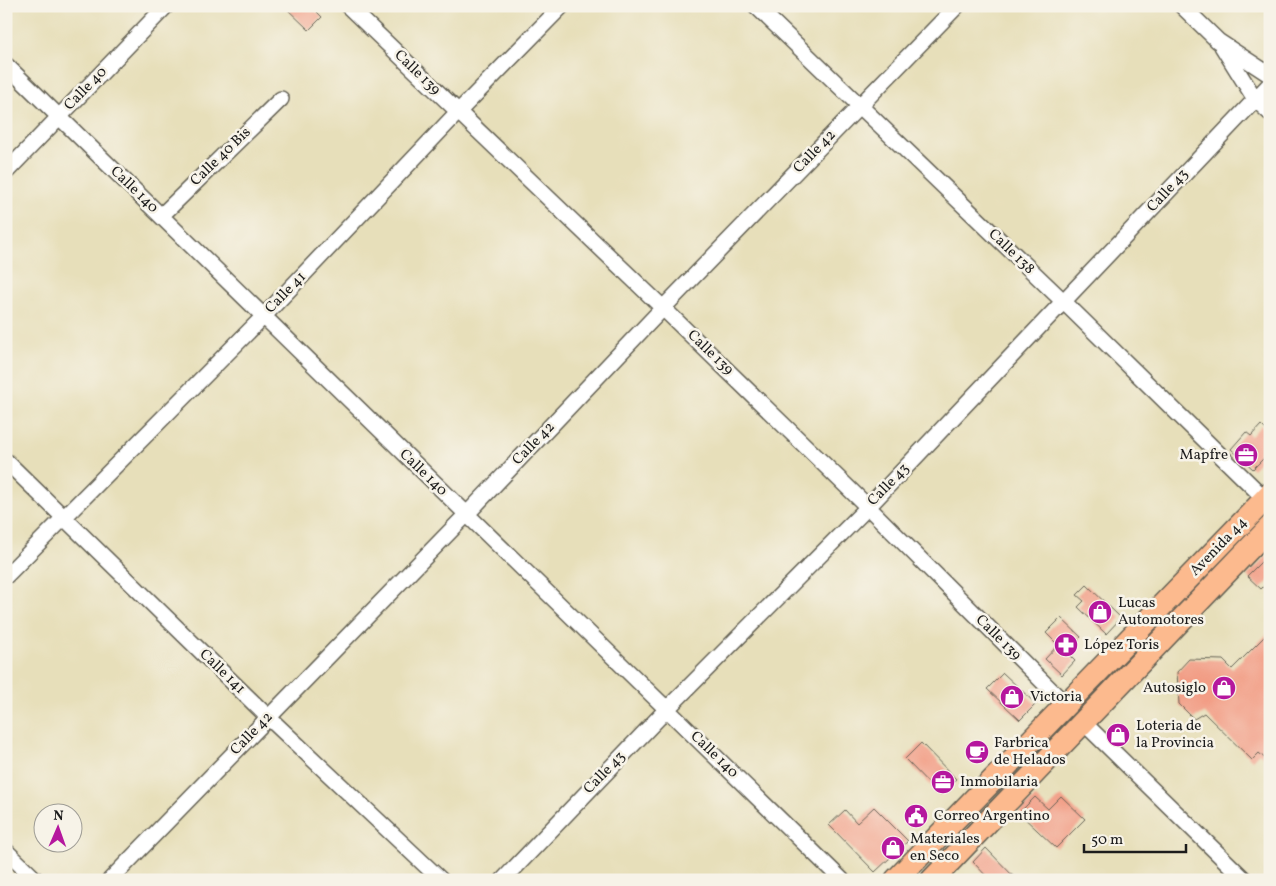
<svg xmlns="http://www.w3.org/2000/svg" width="1276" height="886" font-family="Vollkorn,serif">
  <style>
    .building { fill: #f29d85 }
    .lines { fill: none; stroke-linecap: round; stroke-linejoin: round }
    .minor-casing { stroke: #636053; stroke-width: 18 }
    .highway-casing { stroke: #636053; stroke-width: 25 }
    .minor { stroke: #fff; stroke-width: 15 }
    .highway { stroke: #fcba8e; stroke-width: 22 }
    .labels { text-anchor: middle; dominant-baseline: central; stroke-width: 5; stroke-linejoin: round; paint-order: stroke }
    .street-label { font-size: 15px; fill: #1c1c1c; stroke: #f7f3e8 }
    .poi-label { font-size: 15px; fill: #1c1c1c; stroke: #f7f3e8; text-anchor: start }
  </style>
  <rect width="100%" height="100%" fill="#f7f3e8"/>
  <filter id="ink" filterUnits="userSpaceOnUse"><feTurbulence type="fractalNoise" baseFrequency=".02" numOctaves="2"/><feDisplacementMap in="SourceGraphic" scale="10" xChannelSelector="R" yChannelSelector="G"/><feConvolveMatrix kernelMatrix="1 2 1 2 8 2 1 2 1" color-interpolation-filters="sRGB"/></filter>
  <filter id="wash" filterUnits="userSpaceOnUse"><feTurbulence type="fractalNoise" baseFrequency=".0096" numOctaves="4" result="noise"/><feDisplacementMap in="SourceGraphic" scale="20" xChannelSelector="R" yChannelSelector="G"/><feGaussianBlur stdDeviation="1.12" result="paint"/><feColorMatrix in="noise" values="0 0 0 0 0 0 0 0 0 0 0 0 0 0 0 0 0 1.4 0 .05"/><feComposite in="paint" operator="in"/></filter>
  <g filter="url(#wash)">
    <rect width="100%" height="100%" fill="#e7dfba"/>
    <g id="blocks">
      <path class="building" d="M 284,6 L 311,6 L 322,17 L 309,30 Z
        M 1261,425 L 1270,434 L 1270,452 L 1253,469 L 1231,449 L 1246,432 L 1251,436 Z
        M 1270,553 L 1270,580 L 1261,589 L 1247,576 Z
        M 1087,585 L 1121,618 L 1106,634 L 1078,607 L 1084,601 L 1077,595 Z
        M 1061,618 L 1081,637 L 1066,652 L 1075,661 L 1062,675 L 1045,659 L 1058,645 L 1046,633 Z
        M 1270,631 L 1270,763 L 1259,753 L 1252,760 L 1204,713 L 1194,719 L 1179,704 L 1177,672 L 1189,659 L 1223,660 L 1232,669 Z
        M 1003,673 L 1036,704 L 1020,720 L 987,689 Z
        M 921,743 L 956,779 L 940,795 L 905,759 Z
        M 1061,796 L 1085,819 L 1056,848 L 1019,813 L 1035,797 L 1048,809 Z
        M 874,807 L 908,841 L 875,872 L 829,825 L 845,810 L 857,823 Z
        M 986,848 L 1017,880 L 990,880 L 973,862 Z"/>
    </g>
  </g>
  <g filter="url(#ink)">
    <use href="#blocks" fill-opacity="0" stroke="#636053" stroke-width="1"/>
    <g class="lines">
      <g class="minor-casing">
        <path id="minor" d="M 348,6 L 663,308 L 868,507 L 1066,705
          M 756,6 L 1064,302 L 1265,499
          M 1182,6 L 1218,41 L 1270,75
          M 1222,46 L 1255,99 L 1270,113
          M 6,65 L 842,880
          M 6,172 L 166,6
          M 161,216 L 281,99
          M 6,461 L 268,717 L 441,880
          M 6,576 L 263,317 L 458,112 L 562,6
          M 1083,722 L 1245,880
          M 6,851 L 36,880
          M 110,880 L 466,515 L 663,308 L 957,6
          M 503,880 L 667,709 L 868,507 L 1270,84"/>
      </g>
      <g class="highway-casing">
        <path id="highway" d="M 896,880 L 1270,494
          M 932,880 L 1270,527"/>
      </g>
      <use href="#minor" class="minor"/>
      <use href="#highway" class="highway"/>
    </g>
  </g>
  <defs>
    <g id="office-disc" transform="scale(1.25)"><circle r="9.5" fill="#b5179e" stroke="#f7f3e8"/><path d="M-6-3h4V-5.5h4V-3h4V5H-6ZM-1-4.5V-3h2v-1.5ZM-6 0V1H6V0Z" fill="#fff"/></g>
    <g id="shop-disc" transform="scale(1.25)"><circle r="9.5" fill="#b5179e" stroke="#f7f3e8"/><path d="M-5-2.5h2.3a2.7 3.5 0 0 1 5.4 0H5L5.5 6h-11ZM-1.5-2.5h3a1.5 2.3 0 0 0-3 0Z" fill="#fff"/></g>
    <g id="pharmacy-disc" transform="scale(1.25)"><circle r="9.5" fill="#b5179e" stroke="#f7f3e8"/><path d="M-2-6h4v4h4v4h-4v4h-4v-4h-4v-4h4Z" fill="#fff"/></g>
    <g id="cafe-disc" transform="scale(1.25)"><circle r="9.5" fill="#b5179e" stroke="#f7f3e8"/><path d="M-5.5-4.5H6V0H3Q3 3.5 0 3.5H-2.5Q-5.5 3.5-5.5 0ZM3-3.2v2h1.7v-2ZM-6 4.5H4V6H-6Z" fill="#fff"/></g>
    <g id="civic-disc" transform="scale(1.25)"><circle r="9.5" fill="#b5179e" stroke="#f7f3e8"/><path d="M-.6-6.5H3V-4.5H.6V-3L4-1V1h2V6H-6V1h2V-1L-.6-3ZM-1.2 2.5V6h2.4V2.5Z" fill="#fff"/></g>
  </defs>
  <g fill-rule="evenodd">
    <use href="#office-disc" x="1246" y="455"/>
    <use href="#shop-disc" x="1100" y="612"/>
    <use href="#pharmacy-disc" x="1066" y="645"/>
    <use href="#shop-disc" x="1224" y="688"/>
    <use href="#shop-disc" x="1012" y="697"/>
    <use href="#shop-disc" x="1118" y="735"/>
    <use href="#cafe-disc" x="977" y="752"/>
    <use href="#office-disc" x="943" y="782"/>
    <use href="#civic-disc" x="916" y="816"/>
    <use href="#shop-disc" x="893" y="848"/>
  </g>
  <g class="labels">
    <g class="street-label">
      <text transform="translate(417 73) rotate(44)">Calle 139</text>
      <text transform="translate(86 89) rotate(-46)">Calle 40</text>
      <text transform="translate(815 152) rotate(-46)">Calle 42</text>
      <text transform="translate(221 157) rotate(-44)">Calle 40 Bis</text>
      <text transform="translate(134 190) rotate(44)">Calle 140</text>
      <text transform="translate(1168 191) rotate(-47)">Calle 43</text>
      <text transform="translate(1011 252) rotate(44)">Calle 138</text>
      <text transform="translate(286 293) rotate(-46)">Calle 41</text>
      <text transform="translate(710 353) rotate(44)">Calle 139</text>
      <text transform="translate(534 444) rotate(-46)">Calle 42</text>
      <text transform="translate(423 473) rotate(44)">Calle 140</text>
      <text transform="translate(889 485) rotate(-46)">Calle 43</text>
      <text transform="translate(1219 547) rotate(-46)">Avenida 44</text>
      <text transform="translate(998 638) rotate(45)">Calle 139</text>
      <text transform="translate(222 672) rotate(44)">Calle 141</text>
      <text transform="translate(252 734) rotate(-46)">Calle 42</text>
      <text transform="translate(714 755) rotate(44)">Calle 140</text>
      <text transform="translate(605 773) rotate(-46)">Calle 43</text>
    </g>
    <g class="poi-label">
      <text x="1228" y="455" text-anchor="end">Mapfre</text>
      <text x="1118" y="603">Lucas<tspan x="1118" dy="17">Automotores</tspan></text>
      <text x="1084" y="645">López Toris</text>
      <text x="1206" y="688" text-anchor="end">Autosiglo</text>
      <text x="1030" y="697">Victoria</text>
      <text x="1136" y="726">Loteria de<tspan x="1136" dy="17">la Provincia</tspan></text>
      <text x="994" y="743">Farbrica<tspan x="994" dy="17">de Helados</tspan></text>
      <text x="960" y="782">Inmobilaria</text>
      <text x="934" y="816">Correo Argentino</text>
      <text x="910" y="839">Materiales<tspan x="910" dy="17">en Seco</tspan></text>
    </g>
  </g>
  <rect width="1276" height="886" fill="none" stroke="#f7f3e8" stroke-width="25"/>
  <g transform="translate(58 828) rotate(2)"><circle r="24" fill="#f7f3e8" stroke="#9f9d96"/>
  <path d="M0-4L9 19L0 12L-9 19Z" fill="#b5179e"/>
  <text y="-8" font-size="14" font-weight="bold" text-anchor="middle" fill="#1c1c1c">N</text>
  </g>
  <path d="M1084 844v8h102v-8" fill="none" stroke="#1c1c1c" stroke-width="2.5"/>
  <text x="1091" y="844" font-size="15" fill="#1c1c1c" stroke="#f7f3e8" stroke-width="4" paint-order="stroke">50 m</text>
</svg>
